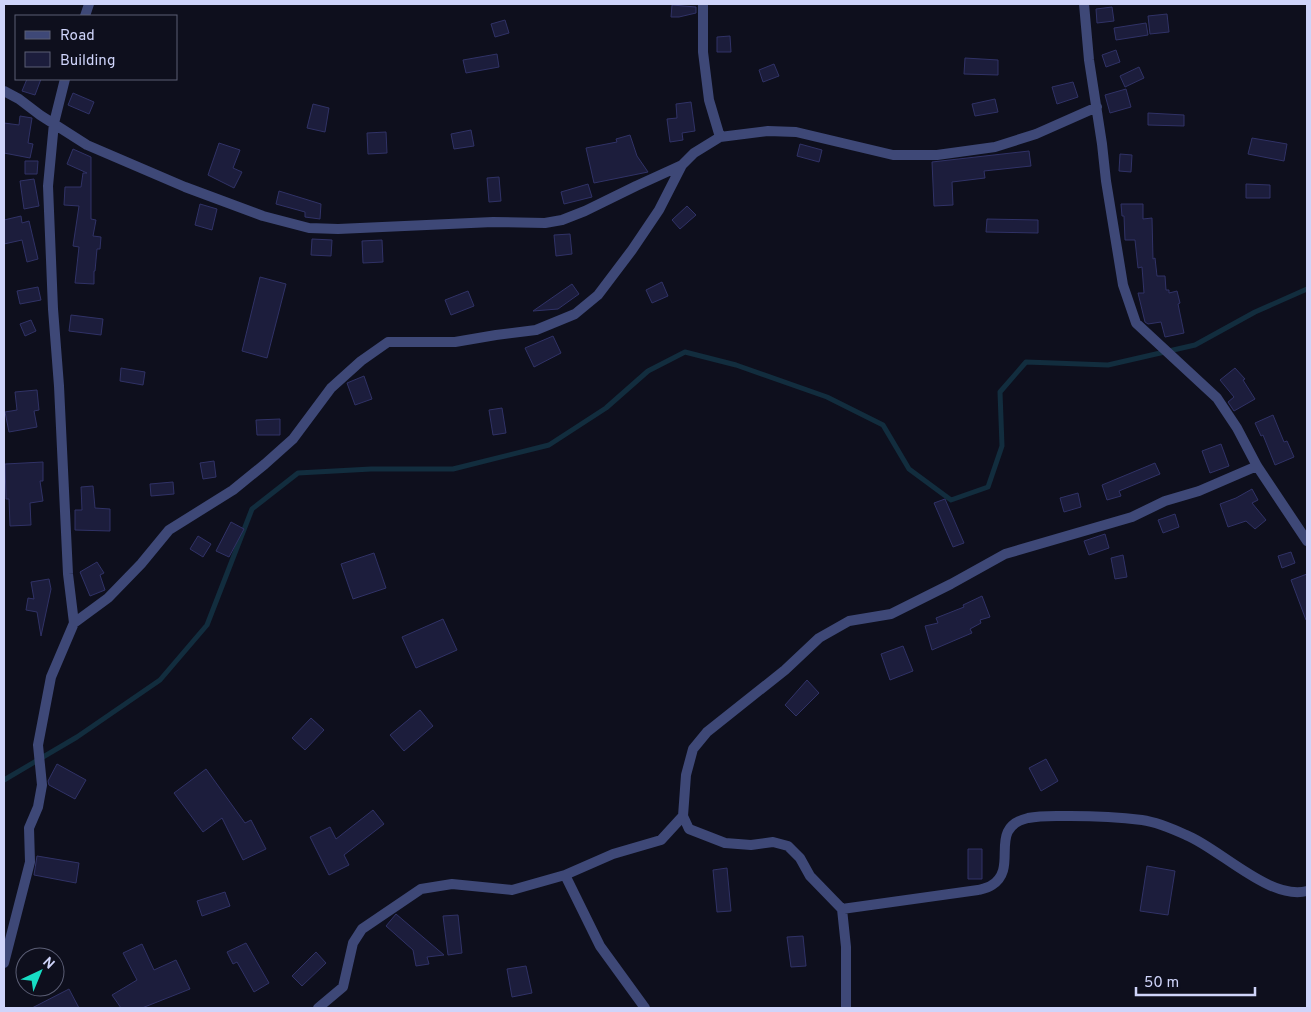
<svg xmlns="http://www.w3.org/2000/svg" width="1311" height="1012" font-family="Overpass,sans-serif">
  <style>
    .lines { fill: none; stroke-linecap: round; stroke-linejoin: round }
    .stream { stroke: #122d3e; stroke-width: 5 }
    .building { fill: #1c1d3c; stroke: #303266 }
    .street { stroke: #3e4877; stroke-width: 10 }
  </style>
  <rect width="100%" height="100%" fill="#0e0f1d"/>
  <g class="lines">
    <path class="stream" d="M 4,780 L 77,737 L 160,680 L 207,625 L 252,509 L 298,473 L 371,469 L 453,469 L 549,445 L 606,408 L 648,371 L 685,352 L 736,365 L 827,397 L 883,425 L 909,469 L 951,500 L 988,487 L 1002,446 L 1000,392 L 1026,362 L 1108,365 L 1195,345 L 1255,312 L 1307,289"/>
  </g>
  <path class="building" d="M 672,5 L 696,7 L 696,13 L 679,17 L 671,17 Z
    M 1112,7 L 1114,21 L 1097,23 L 1096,9 Z
    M 1167,14 L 1169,32 L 1150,34 L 1148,16 Z
    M 505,20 L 509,33 L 495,37 L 491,24 Z
    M 1146,23 L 1148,35 L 1116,40 L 1114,28 Z
    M 730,36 L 731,52 L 717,52 L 717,37 Z
    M 1116,50 L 1120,62 L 1106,67 L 1102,55 Z
    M 497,54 L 499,67 L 466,73 L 463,60 Z
    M 965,58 L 998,60 L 998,75 L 964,74 Z
    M 774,64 L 779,76 L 763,82 L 759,70 Z
    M 1139,67 L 1144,78 L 1125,87 L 1120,76 Z
    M 27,79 L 41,79 L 35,95 L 22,91 Z
    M 1073,82 L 1078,97 L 1057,104 L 1052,87 Z
    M 1126,89 L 1131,107 L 1110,113 L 1105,95 Z
    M 73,93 L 94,102 L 89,114 L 68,105 Z
    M 995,99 L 998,112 L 975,116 L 972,104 Z
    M 691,102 L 695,131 L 682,133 L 683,140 L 670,142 L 667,119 L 677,118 L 676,104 Z
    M 313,104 L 329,108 L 325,132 L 307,128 Z
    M 1148,113 L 1184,115 L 1184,126 L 1148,125 Z
    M 20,116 L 32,118 L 28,143 L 33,144 L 30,158 L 4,153 L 4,123 L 19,125 Z
    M 471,130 L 474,146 L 454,149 L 451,134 Z
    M 386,132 L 387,153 L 368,154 L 367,133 Z
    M 630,135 L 637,156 L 648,172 L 594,183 L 586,148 L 617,142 L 616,139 Z
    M 1252,138 L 1287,144 L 1284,161 L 1248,154 Z
    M 219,143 L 240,150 L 233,168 L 242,172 L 234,188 L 208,175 Z
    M 800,144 L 822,150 L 819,162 L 797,156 Z
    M 73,149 L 91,157 L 91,219 L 96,220 L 93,236 L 101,237 L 100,249 L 97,249 L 95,271 L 94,271 L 94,284 L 75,283 L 79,247 L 73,246 L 79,206 L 64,205 L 65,187 L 81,187 L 83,173 L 87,173 L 67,164 Z
    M 1029,151 L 1031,166 L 984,171 L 985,178 L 952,182 L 953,205 L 934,206 L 932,162 Z
    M 1120,154 L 1132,155 L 1131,172 L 1119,171 Z
    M 25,161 L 38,161 L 37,174 L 25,174 Z
    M 499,177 L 501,201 L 489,202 L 487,178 Z
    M 34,179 L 39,206 L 24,209 L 20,181 Z
    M 588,184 L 592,197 L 564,204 L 561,192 Z
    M 1246,184 L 1270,185 L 1270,198 L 1246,198 Z
    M 279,191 L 321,204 L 320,219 L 305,217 L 305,212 L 276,204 Z
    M 200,204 L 217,209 L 212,230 L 195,225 Z
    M 1121,204 L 1143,204 L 1143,219 L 1152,218 L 1153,259 L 1155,258 L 1157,276 L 1165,276 L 1166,290 L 1169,290 L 1169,293 L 1177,291 L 1180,303 L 1178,304 L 1184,333 L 1165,337 L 1161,322 L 1148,324 L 1145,322 L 1138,293 L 1144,293 L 1142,267 L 1138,268 L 1135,240 L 1125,240 L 1124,216 L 1122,216 Z
    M 687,206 L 696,215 L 680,229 L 672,220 Z
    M 21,216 L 22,223 L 29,221 L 38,259 L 27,262 L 22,240 L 4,244 L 4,220 Z
    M 987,219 L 1038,220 L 1038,233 L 986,232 Z
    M 570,234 L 572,254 L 556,256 L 554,235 Z
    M 312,239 L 332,240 L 331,256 L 311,255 Z
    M 382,240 L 383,262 L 363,263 L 362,241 Z
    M 260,277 L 286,284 L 267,358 L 242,351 Z
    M 662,282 L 668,296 L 652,303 L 646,290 Z
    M 572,284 L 579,294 L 558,309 L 533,311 Z
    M 38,287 L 41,300 L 20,304 L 17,291 Z
    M 468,291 L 474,306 L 451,315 L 445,300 Z
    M 71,315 L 103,319 L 101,335 L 69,331 Z
    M 31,320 L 36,331 L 25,336 L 20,324 Z
    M 553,336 L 561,353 L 534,367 L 525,348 Z
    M 121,368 L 145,372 L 143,385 L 120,381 Z
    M 1235,368 L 1245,379 L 1243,380 L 1255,399 L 1234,411 L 1228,402 L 1234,397 L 1220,380 Z
    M 364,376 L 372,399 L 355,405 L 347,383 Z
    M 37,390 L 39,410 L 34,411 L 37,427 L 9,432 L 5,412 L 17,410 L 15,392 Z
    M 502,408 L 506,433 L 493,435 L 489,410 Z
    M 1273,415 L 1284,442 L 1287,441 L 1294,457 L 1275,465 L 1263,435 L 1261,436 L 1255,423 Z
    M 280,419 L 280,435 L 257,435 L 256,420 Z
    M 1221,444 L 1229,466 L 1210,473 L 1202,451 Z
    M 214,461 L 216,477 L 203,479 L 200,463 Z
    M 43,462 L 43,481 L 40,481 L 43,501 L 30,503 L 31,525 L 10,526 L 9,499 L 6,499 L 5,464 Z
    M 1155,463 L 1160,474 L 1119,491 L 1121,496 L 1107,500 L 1102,485 Z
    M 173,482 L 174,494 L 151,496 L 150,484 Z
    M 93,486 L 95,508 L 110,509 L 110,531 L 75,530 L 75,510 L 82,510 L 81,487 Z
    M 1252,489 L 1258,500 L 1252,503 L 1266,520 L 1255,529 L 1246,521 L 1228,527 L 1220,504 L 1236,498 Z
    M 1078,493 L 1081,507 L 1064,512 L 1060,498 Z
    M 945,499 L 964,543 L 953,547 L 934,503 Z
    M 1175,514 L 1179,527 L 1163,533 L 1158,520 Z
    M 231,522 L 244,529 L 229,557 L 216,551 Z
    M 1105,534 L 1109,548 L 1089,555 L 1084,541 Z
    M 198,536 L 211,544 L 203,557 L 190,549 Z
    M 1291,552 L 1295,563 L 1282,568 L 1278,556 Z
    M 374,553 L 386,588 L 353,599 L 341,564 Z
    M 1123,555 L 1127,577 L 1115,579 L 1111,558 Z
    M 97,562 L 104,573 L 100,575 L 105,590 L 90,596 L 80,572 Z
    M 1307,574 L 1307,620 L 1306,620 L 1291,580 Z
    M 49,579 L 51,589 L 41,636 L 37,612 L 26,610 L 28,598 L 34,599 L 31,582 Z
    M 982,596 L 990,617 L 980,620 L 981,623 L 970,629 L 972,633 L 932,650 L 925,626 L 938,623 L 936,618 L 964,607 L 963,605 Z
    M 443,619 L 457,650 L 416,668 L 402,637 Z
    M 903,646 L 913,671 L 890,680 L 881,654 Z
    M 807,680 L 819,693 L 796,716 L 785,705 Z
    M 420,710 L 433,726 L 404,751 L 390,735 Z
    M 311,718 L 324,730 L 305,750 L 292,738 Z
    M 1046,759 L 1058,781 L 1041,791 L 1029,768 Z
    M 57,764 L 86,780 L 75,799 L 49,785 L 48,781 Z
    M 206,769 L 245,823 L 251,820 L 266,849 L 243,860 L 222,818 L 203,832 L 174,793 Z
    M 373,810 L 384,824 L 344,855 L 349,865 L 329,875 L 310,837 L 330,827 L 336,839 Z
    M 968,849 L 982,849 L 982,879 L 968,879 Z
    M 37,856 L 79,863 L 76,883 L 34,875 Z
    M 1147,866 L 1175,871 L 1168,915 L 1140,911 Z
    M 727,868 L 731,911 L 717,912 L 713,870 Z
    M 225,892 L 230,906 L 202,916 L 197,901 Z
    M 396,914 L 444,955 L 427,957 L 429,964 L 416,966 L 413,950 L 386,926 Z
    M 458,915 L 462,953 L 448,955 L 443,916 Z
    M 803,936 L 806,966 L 791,967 L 787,937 Z
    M 246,943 L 269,983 L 254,992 L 237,962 L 233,964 L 227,952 Z
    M 142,944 L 154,970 L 176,960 L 190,989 L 142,1008 L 121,1008 L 112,995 L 137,980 L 123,953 Z
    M 316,952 L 326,963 L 302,986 L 292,976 Z
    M 526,966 L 532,993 L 512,997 L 507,969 Z
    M 69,989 L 79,1008 L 32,1008 Z"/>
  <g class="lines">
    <path class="street" d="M 703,4 L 703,52 L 709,100 L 720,137
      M 1084,4 L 1089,60 L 1102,144 L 1106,181 L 1123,285 L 1136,323 L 1217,398 L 1237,428 L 1257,466 L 1307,541
      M 85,16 L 89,4
      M 4,91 L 19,99 L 40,115 L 87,145 L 185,187 L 263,216 L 309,228 L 338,229 L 493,222 L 545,223 L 562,220 L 585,211 L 636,186 L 682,165
      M 74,623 L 108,598 L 141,564 L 169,530 L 233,490 L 265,464 L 293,439 L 331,388 L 361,361 L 388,342 L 455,342 L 496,335 L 536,330 L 575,314 L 598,295 L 632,250 L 659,210 L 682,165 L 694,153 L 720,137 L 768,131 L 796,132 L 893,155 L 937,155 L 995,147 L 1036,134 L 1097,107
      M 565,875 L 600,946 L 645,1008
      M 842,909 L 978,890 C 982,889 988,888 992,885 C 1020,867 986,828 1028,818 C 1042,815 1056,816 1070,816 C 1094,816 1118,817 1142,820 C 1156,822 1173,829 1186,835 C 1219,848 1270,901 1307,891
      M 4,963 L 30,862 L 29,828 L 38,807 L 42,785 L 38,745 L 51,677 L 74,623 L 68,574 L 59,386 L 53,309 L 48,186 L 54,123 L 65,79
      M 318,1008 L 343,987 L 353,943 L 362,929 L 421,889 L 452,884 L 512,890 L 565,875 L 613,854 L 661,840 L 683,816
      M 846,1008 L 846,947 L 842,909 L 810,876 L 800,858 L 788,846 L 773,842 L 751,845 L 725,843 L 689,829 L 683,816 L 686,775 L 693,749 L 707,732 L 785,670 L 819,638 L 849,621 L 891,614 L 951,584 L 1005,554 L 1132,517 L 1165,501 L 1199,491 L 1257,466"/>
  </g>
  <rect width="1311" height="1012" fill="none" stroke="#cfd4fa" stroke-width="10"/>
  <rect x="15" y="15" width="162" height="65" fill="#0e0f1d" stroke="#5b5e75"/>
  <rect x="25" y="31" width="25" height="8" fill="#3e4877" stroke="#5b5e75"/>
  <text x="60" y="40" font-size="15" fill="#cfd4fa">Road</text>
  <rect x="25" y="52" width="25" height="15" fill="#1c1d3c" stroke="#5b5e75"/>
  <text x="60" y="65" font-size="15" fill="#cfd4fa">Building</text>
  <g transform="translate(40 972) rotate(44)"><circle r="24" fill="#0e0f1d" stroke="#5b5e75"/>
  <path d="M0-4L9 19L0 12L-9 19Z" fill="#17dec5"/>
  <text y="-8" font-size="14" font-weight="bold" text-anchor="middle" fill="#cfd4fa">N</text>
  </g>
  <path d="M1136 987v8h119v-8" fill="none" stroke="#cfd4fa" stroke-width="2.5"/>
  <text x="1144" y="987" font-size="15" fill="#cfd4fa" stroke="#0e0f1d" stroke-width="4" paint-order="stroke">50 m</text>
</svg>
